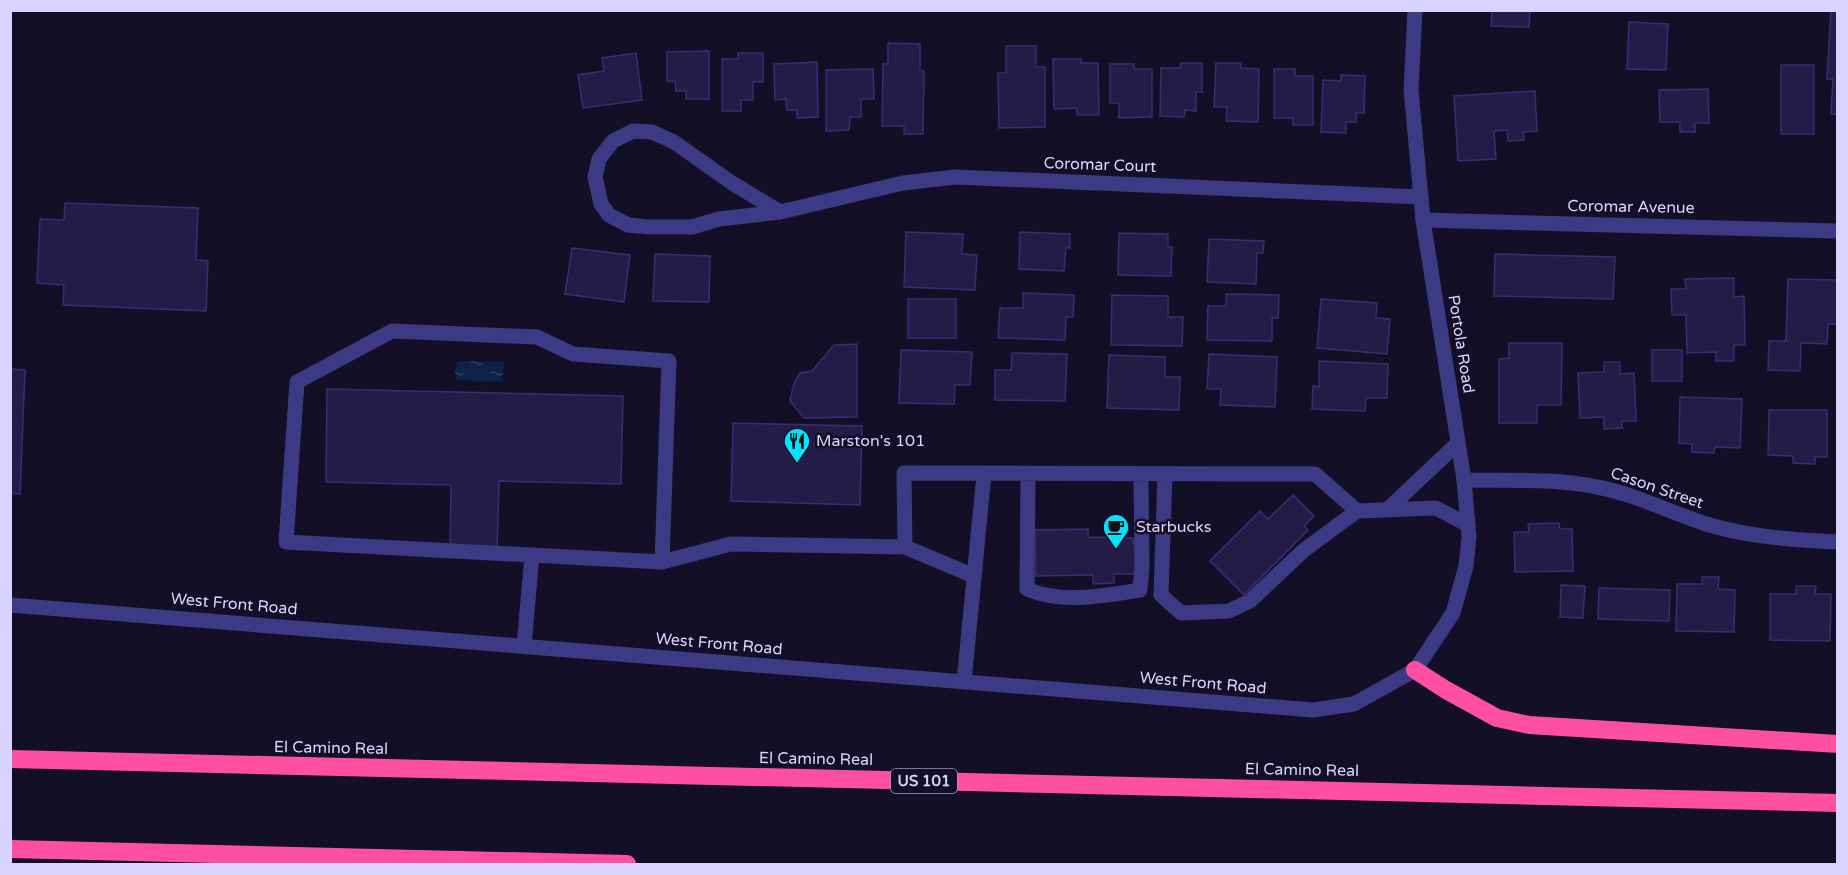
<svg xmlns="http://www.w3.org/2000/svg" width="1848" height="875" font-family="'Varela Round',sans-serif">
  <style>
    .water { fill: url(#water-ripples) }
    .building { fill: #241b47; stroke: #3b2d73; stroke-width: 1.5 }
    .lines { fill: none; stroke-linecap: round; stroke-linejoin: round }
    .service { stroke: #3d3a85; stroke-width: 15 }
    .minor { stroke: #3d3a85; stroke-width: 15 }
    .tertiary { stroke: #3d3a85; stroke-width: 15 }
    .motorway { stroke: #ff4fa3; stroke-width: 18 }
    .labels { text-anchor: middle; dominant-baseline: central; stroke-width: 5; stroke-linejoin: round; paint-order: stroke }
    .shield { fill: #130f26; stroke: #9e99be; stroke-width: 1.5 }
    .shield-label { font-size: 15px; font-weight: bold; fill: #d9d4ff }
    .street-label { font-size: 16px; fill: #d9d4ff; stroke: #130f26 }
    .poi-label { font-size: 16px; fill: #d9d4ff; stroke: #130f26; text-anchor: start }
  </style>
  <defs>
    <pattern id="water-ripples" width="26" height="14" patternUnits="userSpaceOnUse" patternTransform="scale(1.5)"><rect width="26" height="14" fill="#0c2248"/><path d="M2 4q2-2 4 0t4 0M15 11q2-2 4 0t4 0" fill="none" stroke="#2f4163"/></pattern>
  </defs>
  <rect width="100%" height="100%" fill="#130f26"/>
  <path class="water" d="M 458,361 L 504,362 L 502,382 L 457,380 L 455,371 Z"/>
  <path class="building" d="M 1492,10 L 1530,10 L 1529,27 L 1491,26 Z
    M 1831,10 L 1838,10 L 1838,114 L 1831,114 L 1833,79 L 1827,79 Z
    M 1629,22 L 1668,24 L 1666,70 L 1627,69 Z
    M 888,43 L 920,44 L 920,70 L 924,71 L 923,134 L 904,134 L 904,126 L 882,126 L 883,64 L 888,64 Z
    M 1006,46 L 1036,46 L 1036,67 L 1045,67 L 1045,127 L 999,128 L 998,73 L 1006,73 Z
    M 709,51 L 709,99 L 686,99 L 686,91 L 676,91 L 675,81 L 667,81 L 667,52 Z
    M 636,53 L 642,100 L 583,108 L 578,75 L 604,71 L 602,58 Z
    M 738,53 L 763,53 L 763,82 L 753,82 L 753,100 L 741,100 L 741,111 L 722,111 L 722,59 L 738,59 Z
    M 1053,59 L 1081,59 L 1081,63 L 1098,63 L 1099,115 L 1077,115 L 1077,108 L 1054,109 Z
    M 817,62 L 818,117 L 797,118 L 797,110 L 787,110 L 786,99 L 775,100 L 774,64 Z
    M 1181,63 L 1202,63 L 1202,92 L 1196,92 L 1196,111 L 1185,110 L 1184,117 L 1160,116 L 1161,68 L 1180,68 Z
    M 1216,63 L 1241,63 L 1241,68 L 1259,69 L 1258,122 L 1226,121 L 1227,107 L 1214,107 Z
    M 1110,64 L 1134,64 L 1134,69 L 1152,69 L 1152,117 L 1119,118 L 1119,103 L 1110,103 Z
    M 1781,65 L 1814,65 L 1814,134 L 1781,134 Z
    M 873,69 L 874,99 L 861,99 L 861,117 L 850,117 L 849,130 L 826,131 L 826,70 Z
    M 1274,69 L 1295,69 L 1295,76 L 1313,76 L 1313,125 L 1293,125 L 1293,118 L 1274,118 Z
    M 1341,75 L 1365,76 L 1364,113 L 1356,113 L 1356,122 L 1346,122 L 1346,133 L 1321,132 L 1323,80 L 1341,81 Z
    M 1708,89 L 1709,123 L 1695,123 L 1695,132 L 1680,132 L 1680,122 L 1660,122 L 1659,90 Z
    M 1535,91 L 1537,131 L 1523,132 L 1524,140 L 1508,141 L 1507,130 L 1494,131 L 1496,159 L 1458,161 L 1454,96 Z
    M 65,203 L 198,208 L 196,260 L 208,261 L 206,311 L 63,305 L 64,285 L 37,283 L 40,219 L 64,220 Z
    M 906,232 L 963,234 L 962,254 L 977,255 L 975,290 L 904,287 Z
    M 1020,232 L 1070,234 L 1070,248 L 1066,247 L 1064,271 L 1019,269 Z
    M 1119,233 L 1168,234 L 1168,247 L 1172,247 L 1171,276 L 1118,275 Z
    M 1209,239 L 1264,241 L 1263,253 L 1257,253 L 1256,284 L 1207,282 Z
    M 572,248 L 630,255 L 624,302 L 565,294 Z
    M 655,254 L 710,256 L 709,302 L 653,301 Z
    M 1495,254 L 1615,257 L 1613,299 L 1494,296 Z
    M 1734,278 L 1734,297 L 1744,296 L 1745,345 L 1734,345 L 1734,361 L 1716,361 L 1716,352 L 1687,353 L 1686,315 L 1672,315 L 1671,289 L 1686,289 L 1685,279 Z
    M 1788,279 L 1838,280 L 1838,324 L 1828,324 L 1827,344 L 1801,343 L 1800,371 L 1768,370 L 1769,341 L 1786,341 Z
    M 1023,293 L 1074,295 L 1073,317 L 1066,317 L 1065,340 L 998,338 L 1000,308 L 1023,308 Z
    M 1226,294 L 1279,295 L 1278,318 L 1272,318 L 1272,341 L 1207,340 L 1208,306 L 1226,306 Z
    M 1112,295 L 1168,296 L 1168,317 L 1183,317 L 1182,346 L 1111,345 Z
    M 908,299 L 956,299 L 956,338 L 908,338 Z
    M 1321,299 L 1377,303 L 1376,318 L 1390,319 L 1387,354 L 1317,348 Z
    M 1509,343 L 1562,343 L 1561,405 L 1537,405 L 1537,423 L 1499,423 L 1499,359 L 1509,358 Z
    M 857,344 L 857,417 L 804,418 L 790,401 L 794,383 L 800,373 L 812,371 L 834,345 Z
    M 901,350 L 972,352 L 970,385 L 955,385 L 954,404 L 899,403 Z
    M 1652,350 L 1682,350 L 1682,381 L 1652,381 Z
    M 1012,353 L 1067,354 L 1065,401 L 995,400 L 995,370 L 1011,370 Z
    M 1209,354 L 1277,357 L 1275,407 L 1220,405 L 1221,389 L 1207,389 Z
    M 1109,355 L 1165,357 L 1165,377 L 1180,377 L 1179,410 L 1107,408 Z
    M 1319,361 L 1388,364 L 1387,398 L 1366,398 L 1365,411 L 1312,409 L 1313,386 L 1319,387 Z
    M 1604,362 L 1620,362 L 1620,374 L 1634,373 L 1636,421 L 1622,421 L 1622,428 L 1604,429 L 1604,417 L 1580,418 L 1578,373 L 1604,372 Z
    M 10,369 L 25,370 L 20,494 L 10,493 Z
    M 327,389 L 623,396 L 621,484 L 499,481 L 497,549 L 450,548 L 451,485 L 326,482 Z
    M 1680,397 L 1742,399 L 1740,448 L 1715,447 L 1714,453 L 1692,452 L 1692,444 L 1679,443 Z
    M 1769,410 L 1827,410 L 1827,457 L 1815,457 L 1815,464 L 1793,463 L 1793,456 L 1768,455 Z
    M 733,423 L 862,426 L 860,505 L 731,501 Z
    M 1293,495 L 1314,516 L 1304,526 L 1308,530 L 1244,595 L 1210,561 L 1260,511 L 1268,519 Z
    M 1559,523 L 1560,529 L 1572,529 L 1573,571 L 1515,572 L 1514,532 L 1529,532 L 1528,524 Z
    M 1088,529 L 1088,537 L 1133,538 L 1133,544 L 1141,544 L 1141,574 L 1114,574 L 1114,583 L 1093,584 L 1093,575 L 1036,576 L 1035,530 Z
    M 1702,577 L 1719,577 L 1718,589 L 1735,590 L 1734,632 L 1676,631 L 1677,584 L 1702,584 Z
    M 1561,585 L 1585,586 L 1583,618 L 1560,617 Z
    M 1796,586 L 1816,586 L 1815,594 L 1831,594 L 1830,641 L 1770,640 L 1770,594 L 1796,594 Z
    M 1599,588 L 1670,590 L 1669,621 L 1598,619 Z"/>
  <g class="lines">
    <path class="service" d="M 633,131 L 652,132 L 674,142 L 732,183 L 780,212 L 719,219 L 692,227 L 649,227 L 628,225 L 609,215 L 601,204 L 595,177 L 599,159 L 613,141 Z
      M 1028,474 L 1027,589 C 1061,604 1104,596 1140,590 L 1142,566 L 1141,474
      M 1165,474 L 1161,595 L 1181,613 L 1229,611 L 1250,601 L 1303,551 L 1357,511
      M 1387,510 L 1458,443
      M 905,547 L 974,576
      M 662,562 L 669,361 L 573,354 L 537,337 L 392,331 L 297,382 L 286,542 L 662,562 L 731,544 L 905,547 L 904,473 L 1315,474 L 1357,511 L 1436,508 L 1468,525
      M 524,646 L 532,555
      M 964,682 L 984,474"/>
    <path class="minor" d="M 780,212 L 903,183 L 955,177 L 1421,197
      M 1423,220 L 1838,231
      M 1464,480 C 1508,481 1554,478 1597,487 C 1635,494 1669,512 1706,524 C 1749,537 1793,540 1838,542"/>
    <path class="tertiary" d="M 10,605 L 1313,710 L 1354,704 L 1415,670 L 1453,613 L 1466,566 L 1469,537 L 1464,480 L 1423,220 L 1411,90 L 1415,10"/>
    <path class="motorway" d="M 1415,670 L 1446,690 L 1497,718 L 1529,725 L 1838,744
      M 10,759 L 1838,803
      M 10,849 L 627,864"/>
  </g>
  <defs>
    <g id="restaurant-pin" transform="scale(1.35)"><path d="M0 17L-7.5 6A9.5 9.5 0 1 1 7.5 6Z" fill="#00e5ff" stroke="#130f26"/><path d="M-5-6h1v4h1v-4h1v4h1v-4h1v5L-1.5 .5V6h-2V.5L-5-1ZM5-6V6H3V1.5H1.5Q1.5-4 5-6Z" fill="#111"/></g>
    <g id="cafe-pin" transform="scale(1.35)"><path d="M0 17L-7.5 6A9.5 9.5 0 1 1 7.5 6Z" fill="#00e5ff" stroke="#130f26"/><path d="M-5.5-4.5H6V0H3Q3 3.5 0 3.5H-2.5Q-5.5 3.5-5.5 0ZM3-3.2v2h1.7v-2ZM-6 4.5H4V6H-6Z" fill="#111"/></g>
  </defs>
  <g fill-rule="evenodd">
    <use href="#restaurant-pin" x="797" y="441"/>
    <use href="#cafe-pin" x="1116" y="527"/>
  </g>
  <g class="labels">
    <rect class="shield" x="891" y="769" width="66" height="24" rx="4.5"/>
    <g class="shield-label">
      <text x="924" y="781">US 101</text>
    </g>
    <g class="street-label">
      <text transform="translate(1100 165) rotate(2)">Coromar Court</text>
      <text transform="translate(1631 207) rotate(1)">Coromar Avenue</text>
      <text transform="translate(1461 344) rotate(81)">Portola Road</text>
      <text transform="translate(1657 488) rotate(19)">Cason Street</text>
      <text transform="translate(234 604) rotate(5)">West Front Road</text>
      <text transform="translate(719 644) rotate(5)">West Front Road</text>
      <text transform="translate(1203 683) rotate(5)">West Front Road</text>
      <text transform="translate(331 748) rotate(1)">El Camino Real</text>
      <text transform="translate(816 759) rotate(1)">El Camino Real</text>
      <text transform="translate(1302 770) rotate(1)">El Camino Real</text>
    </g>
    <g class="poi-label">
      <text x="816" y="441">Marston's 101</text>
      <text x="1136" y="527">Starbucks</text>
    </g>
  </g>
  <rect width="1848" height="875" fill="none" stroke="#d9d4ff" stroke-width="24"/>
</svg>
